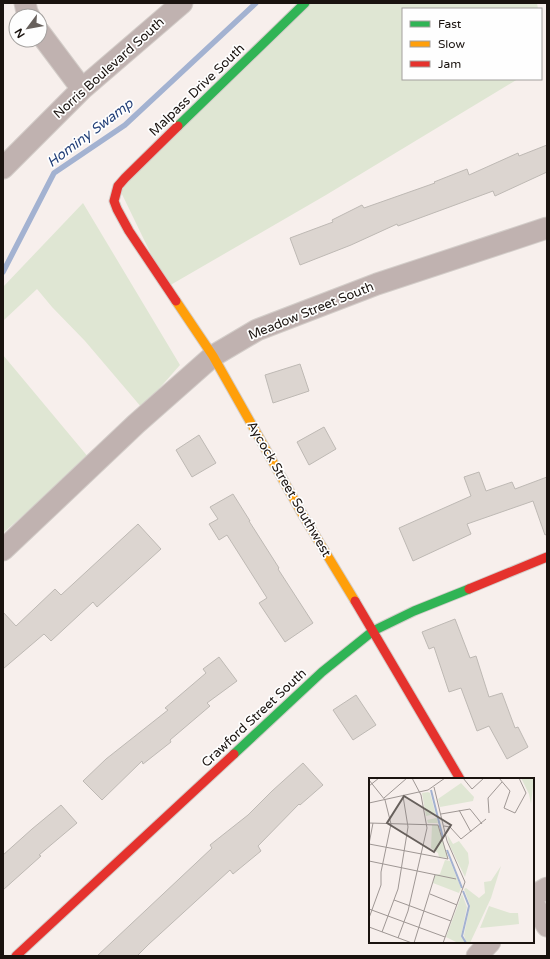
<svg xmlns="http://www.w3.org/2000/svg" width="550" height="959" font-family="'Varela Round',sans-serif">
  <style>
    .green { fill: #dfe6d3 }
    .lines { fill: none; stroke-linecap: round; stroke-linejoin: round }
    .stream { stroke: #a3b2d1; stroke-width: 5.5 }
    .building { fill: #dcd5d0; stroke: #beb9b4 }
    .street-casing { stroke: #d3cdc9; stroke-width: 23 }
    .fast-casing { stroke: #d3cdc9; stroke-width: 11 }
    .slow-casing { stroke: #d3cdc9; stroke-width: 11 }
    .jam-casing { stroke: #d3cdc9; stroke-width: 11 }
    .street { stroke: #c0b2b0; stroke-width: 21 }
    .fast { stroke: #30b455; stroke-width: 9 }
    .slow { stroke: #ff9f0a; stroke-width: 9 }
    .jam { stroke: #e5322d; stroke-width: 9 }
    .labels { text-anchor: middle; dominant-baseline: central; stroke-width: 3.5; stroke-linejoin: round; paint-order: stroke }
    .street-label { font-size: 13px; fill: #1a130f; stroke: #fefefe }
    .water-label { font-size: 14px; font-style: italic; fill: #213e77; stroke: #fefefe }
    .inset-river { fill: none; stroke: #a3b2d1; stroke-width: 2 }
    .inset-road { fill: none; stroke: #9f9794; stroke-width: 1 }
    .view { fill: #67605c; fill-opacity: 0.15; stroke: #67605c; stroke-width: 2 }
    .inset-edge { fill: none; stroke: #1a130f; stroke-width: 2 }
  </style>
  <rect width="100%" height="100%" fill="#f7efec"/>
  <path class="green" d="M 304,3 L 537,3 L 538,9 L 403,9 L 403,79 L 518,79 L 326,195 L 167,287 L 118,186 Z
    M 83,203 L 180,365 L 142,408 L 85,341 L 52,307 L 37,289 L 3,321 L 3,287 Z
    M 3,355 L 89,458 L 3,533 Z"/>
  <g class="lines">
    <path class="stream" d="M 3,272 L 54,173 L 125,125 L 256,3"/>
  </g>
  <path class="building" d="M 547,145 L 547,172 L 495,196 L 493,191 L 398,226 L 397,224 L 351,245 L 300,265 L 290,238 L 333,222 L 332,220 L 362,205 L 364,208 L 435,183 L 434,182 L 467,169 L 469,175 L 518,153 L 519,156 Z
    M 300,364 L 309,391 L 273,403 L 265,375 Z
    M 324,427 L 336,449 L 309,465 L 297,442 Z
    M 199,435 L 216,463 L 192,477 L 176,450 Z
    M 479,472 L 486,491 L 512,482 L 515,489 L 547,477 L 547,534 L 545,535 L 533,501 L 467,524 L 471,534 L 413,561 L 399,528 L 471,496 L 464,477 Z
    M 233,494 L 250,521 L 249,521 L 279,568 L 278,569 L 313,623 L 285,642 L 259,603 L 267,598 L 227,535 L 219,540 L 209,524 L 218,519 L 210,507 Z
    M 138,524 L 161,549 L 97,607 L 93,602 L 51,641 L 44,634 L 3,669 L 3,612 L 16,626 L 55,589 L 61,595 Z
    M 455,619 L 470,658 L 476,656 L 489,697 L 502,693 L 515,728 L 518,727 L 528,747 L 507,759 L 489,726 L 477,731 L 461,688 L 449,692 L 434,647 L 429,649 L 422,632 Z
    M 219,657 L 237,681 L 207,703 L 210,706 L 170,740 L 171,742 L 143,764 L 142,761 L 102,800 L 83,781 L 106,759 L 168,710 L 165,708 L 206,673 L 203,669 Z
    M 356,695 L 376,725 L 353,740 L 333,710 Z
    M 303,763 L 323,785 L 300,805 L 299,804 L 258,846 L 261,851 L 233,874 L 230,870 L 149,944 L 137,956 L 97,956 L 212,848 L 210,845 L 248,815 L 272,791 Z
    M 61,805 L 77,823 L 39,855 L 41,856 L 3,890 L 3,855 L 32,829 Z"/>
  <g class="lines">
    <g class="street-casing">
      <path id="street" d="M 25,3 L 27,12 L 29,16
        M 40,33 L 82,89
        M 3,168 L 82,89 L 182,3
        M 3,550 L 136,424 L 213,356 L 257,330 L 377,284 L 547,228
        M 533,896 L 547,888
        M 533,903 L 547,926
        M 477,956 L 490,942"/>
    </g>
    <g class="fast-casing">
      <path id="fast" d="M 178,126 L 305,3
        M 234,754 L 322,672 L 373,631 L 414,611 L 469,589"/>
    </g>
    <g class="slow-casing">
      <path id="slow" d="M 176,301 L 213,356 L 304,517 L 355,601"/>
    </g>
    <g class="jam-casing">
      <path id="jam" d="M 176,301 L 129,231 L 117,209 L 114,201 L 118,186 L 125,178 L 178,126
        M 469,589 L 547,557
        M 355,601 L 460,779
        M 16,956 L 234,754"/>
    </g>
    <use href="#street" class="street"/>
    <use href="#fast" class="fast"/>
    <use href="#slow" class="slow"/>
    <use href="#jam" class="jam"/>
  </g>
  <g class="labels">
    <g class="street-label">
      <text transform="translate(109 68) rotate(-42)">Norris Boulevard South</text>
      <text transform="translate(197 90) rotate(-44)">Malpass Drive South</text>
      <text transform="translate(311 311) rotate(-22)">Meadow Street South</text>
      <text transform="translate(289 489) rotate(60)">Aycock Street Southwest</text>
      <text transform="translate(254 718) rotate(-43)">Crawford Street South</text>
    </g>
    <g class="water-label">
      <text transform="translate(90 133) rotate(-37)">Hominy Swamp</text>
    </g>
  </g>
  <g transform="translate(369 778)">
    <rect width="165" height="165" fill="#f7efec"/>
    <path d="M 152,0 L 165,0 L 162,26 L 160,16 ZM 92,5 L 105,19 L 104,23 L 71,29 L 69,21 ZM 59,14 L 61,15 L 69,45 L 59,45 L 58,42 L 67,40 L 66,36 L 57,38 L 53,15 ZM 63,47 L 69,47 L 79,80 L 70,79 L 69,75 L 62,70 ZM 78,56 L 84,66 L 90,63 L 99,75 L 100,85 L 96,99 L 80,66 ZM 76,82 L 81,83 L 92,110 L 90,115 L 64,105 L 66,97 L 71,96 ZM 132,88 L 122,120 L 101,165 L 97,165 L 95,157 L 101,127 L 95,111 L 97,110 L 110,120 L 116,115 L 115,104 L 122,103 ZM 93,116 L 98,129 L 92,158 L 96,165 L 89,165 L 77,159 ZM 120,128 L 141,135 L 149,135 L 150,146 L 111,150 Z" fill="#dfe6d3"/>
    <path class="inset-river" d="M 62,12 L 74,60M 78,72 L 93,110M 94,113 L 100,128 L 93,158 L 97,165"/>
    <path class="inset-road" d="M 94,0 L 103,11 L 115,0M 130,0 L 141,13 L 135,30 L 146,35 L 157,15 L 150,0M 0,2 L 16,22 L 22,46 L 12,94 L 12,107 L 0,140M 0,8 L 10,0M 65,9 L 78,63 L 96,104 L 74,165M 15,20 L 38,0M 0,25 L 59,12 L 76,0M 90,32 L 102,54M 120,35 L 119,20 L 133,4M 72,36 L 101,31 L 113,46M 0,45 L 69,47 L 79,81 L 0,66M 75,48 L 81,49 L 92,61 L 117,41M 0,66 L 4,45M 0,83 L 87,101M 61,116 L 88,127M 25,122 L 82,143M 0,131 L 76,159M 0,149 L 43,165M 13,154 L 29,111 L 39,49 L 34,18M 29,160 L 39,133 L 58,50 L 52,17 L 43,0M 45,165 L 66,97"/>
    <path class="view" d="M 35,18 L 82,47 L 65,74 L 18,45 Z"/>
    <rect width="165" height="165" class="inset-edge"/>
  </g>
  <rect width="550" height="959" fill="none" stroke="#1a130f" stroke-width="8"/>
  <rect x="402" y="8" width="140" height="72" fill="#fefefe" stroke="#a3a09e"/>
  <rect x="410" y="21" width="20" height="6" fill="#30b455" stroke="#a3a09e"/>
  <text x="438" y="28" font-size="12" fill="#1a130f">Fast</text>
  <rect x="410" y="41" width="20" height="6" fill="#ff9f0a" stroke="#a3a09e"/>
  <text x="438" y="48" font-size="12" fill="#1a130f">Slow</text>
  <rect x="410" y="61" width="20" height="6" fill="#e5322d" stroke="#a3a09e"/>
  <text x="438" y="68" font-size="12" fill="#1a130f">Jam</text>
  <g transform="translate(28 28) rotate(238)"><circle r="19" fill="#fefefe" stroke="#a3a09e"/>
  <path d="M0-3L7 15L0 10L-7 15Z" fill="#67605c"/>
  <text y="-6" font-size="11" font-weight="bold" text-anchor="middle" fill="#1a130f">N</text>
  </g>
</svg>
